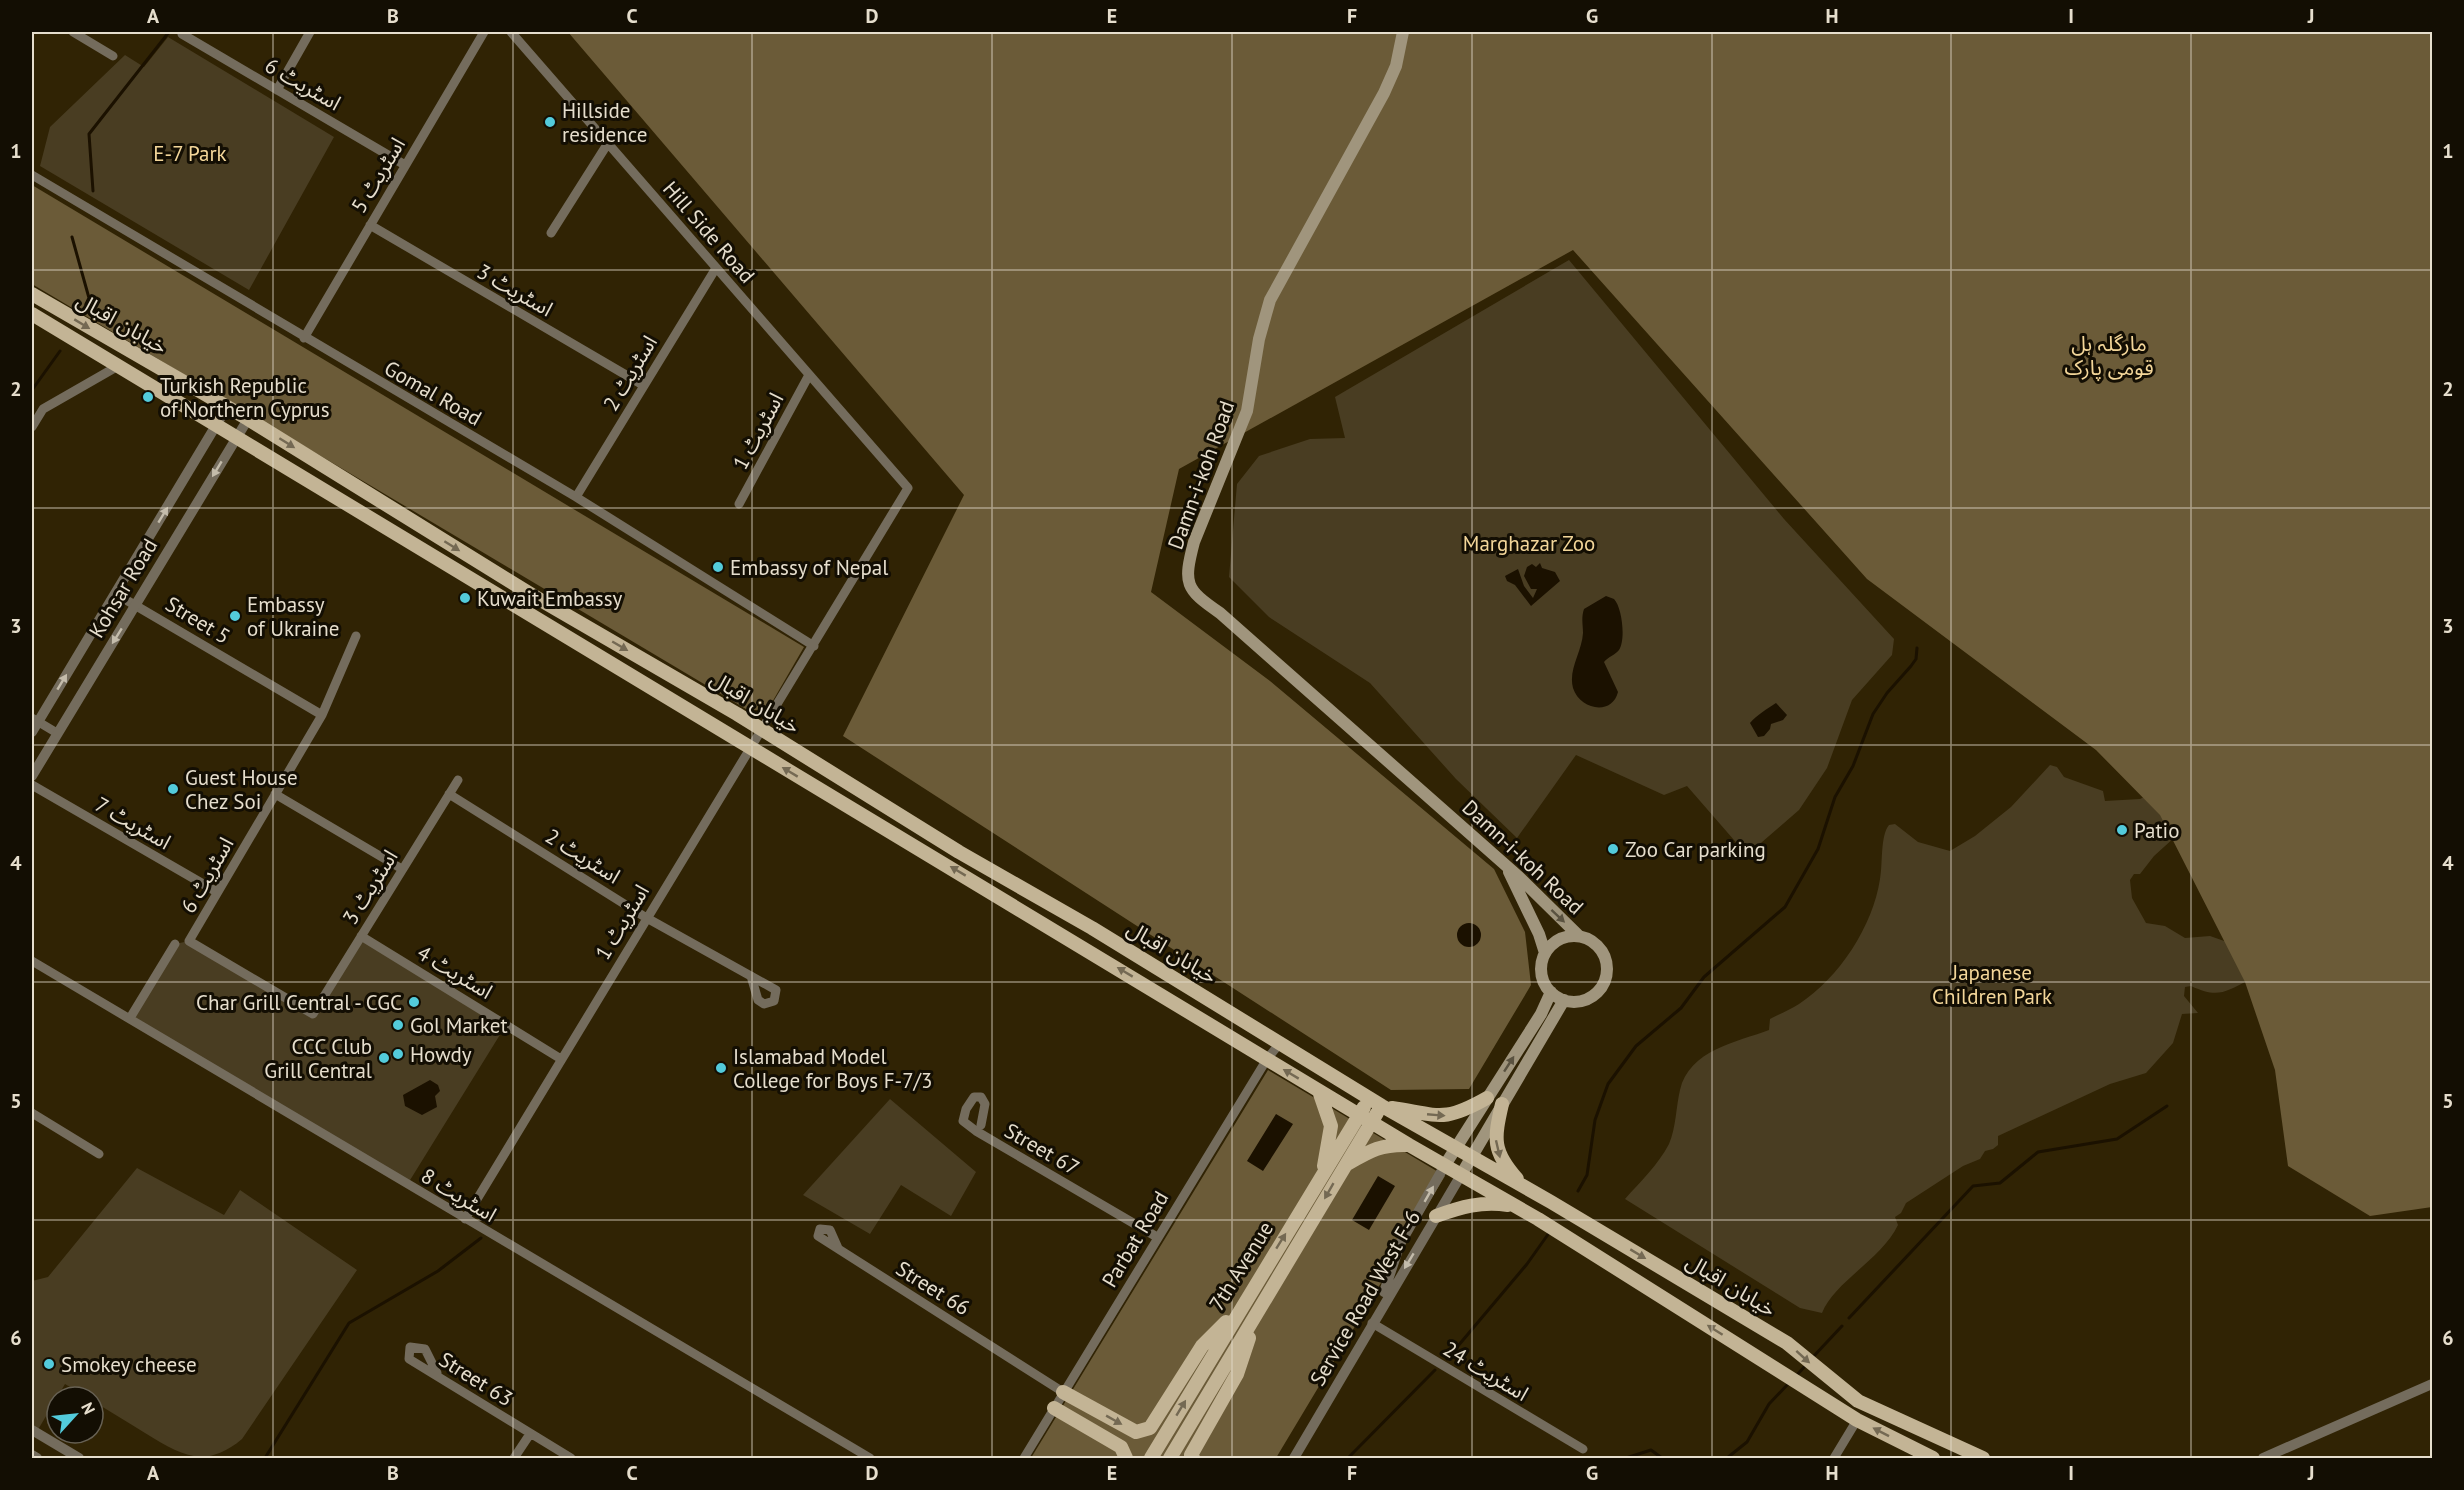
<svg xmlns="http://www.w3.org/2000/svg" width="2464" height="1490" font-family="'PT Sans','Noto Sans Arabic',sans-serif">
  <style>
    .green { fill: #493d22 }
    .forest { fill: #6b5b38 }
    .water { fill: #1b1100 }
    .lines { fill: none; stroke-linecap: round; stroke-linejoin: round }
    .stream { stroke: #1b1100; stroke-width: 3 }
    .minor { stroke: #746c5d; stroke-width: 9 }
    .tertiary { stroke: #746c5d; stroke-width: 10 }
    .secondary { stroke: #a0957d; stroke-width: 12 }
    .primary { stroke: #c3b495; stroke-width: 14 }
    .oneway { fill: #746953 }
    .oneway2 { fill: #c4bcab }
    .oneway3 { fill: #5a5240 }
    .grid { fill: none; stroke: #e6decd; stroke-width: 1.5; stroke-opacity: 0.55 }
    .poi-dot { fill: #53cbdb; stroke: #130e03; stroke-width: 2 }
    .labels { text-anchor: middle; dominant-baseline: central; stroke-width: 6; stroke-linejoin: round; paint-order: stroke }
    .street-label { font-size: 21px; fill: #e6decd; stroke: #130e03 }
    .poi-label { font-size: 21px; fill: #e6decd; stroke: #130e03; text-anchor: start }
    .park-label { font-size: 21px; fill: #f3d699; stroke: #130e03 }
    .neatline { fill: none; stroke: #e6decd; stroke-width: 2 }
    .grid-label { font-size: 20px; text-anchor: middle; font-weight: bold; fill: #e6decd }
  </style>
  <rect width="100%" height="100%" fill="#302304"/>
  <path class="green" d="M 168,37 L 334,137 L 249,290 L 40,166 L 50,127 L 125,55 L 144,67 Z
    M 1569,260 L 1784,519 L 1894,639 L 1892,655 L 1852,700 L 1827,768 L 1799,810 L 1747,855 L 1687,786 L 1664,795 L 1576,755 L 1517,838 L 1456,779 L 1370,683 L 1269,617 L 1229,577 L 1237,484 L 1259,456 L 1310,439 L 1345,438 L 1335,397 Z
    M 2050,765 L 2057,767 L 2064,777 L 2103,791 L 2105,801 L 2140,799 L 2150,794 L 2175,837 L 2154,856 L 2140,874 L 2134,874 L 2130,880 L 2132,898 L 2146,923 L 2165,926 L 2185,938 L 2210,936 L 2247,949 L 2249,980 C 2224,993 2217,998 2191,986 L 2185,987 L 2184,996 L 2198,1013 L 2182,1014 L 2173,1043 L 2146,1073 L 2110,1084 L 1998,1136 L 1998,1145 L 1993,1149 L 1985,1151 L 1980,1159 L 1963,1166 L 1906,1203 L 1901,1213 L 1895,1217 L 1898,1225 C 1882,1259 1834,1282 1822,1313 L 1800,1308 L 1625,1199 C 1640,1182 1658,1165 1669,1144 C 1676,1128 1676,1107 1680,1090 C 1689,1050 1737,1042 1769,1030 L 1770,1019 C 1779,1014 1790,1010 1799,1004 C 1839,978 1873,926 1880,879 C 1883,864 1880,836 1889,825 L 1895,824 L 1918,842 L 1950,851 L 1975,836 L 2011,807 Z
    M 361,936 L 506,1025 L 407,1185 L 130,1018 L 175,944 L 189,941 L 313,1014 Z
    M 890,1099 L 976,1172 L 951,1216 L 901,1185 L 870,1234 L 803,1195 Z
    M 137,1168 L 224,1215 L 240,1190 L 357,1270 L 242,1439 C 205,1470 181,1455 145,1433 C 128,1422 110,1412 93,1401 L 93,1397 L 87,1397 L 65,1384 L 36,1433 L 32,1430 L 32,1281 L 48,1277 Z"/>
  <path class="forest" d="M 568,32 L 2432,32 L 2432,1207 L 2370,1216 L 2288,1166 L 2275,1070 L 2245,982 L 2160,815 L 2096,750 L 1867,579 L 1573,250 L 1179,469 L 1151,592 L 1270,681 L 1494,869 L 1525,932 L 1531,985 L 1469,1089 L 1391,1090 L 843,736 L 964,495 Z
    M 32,185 L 804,647 L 767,711 L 746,709 L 32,284 Z
    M 1268,1070 L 1445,1176 L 1276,1458 L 1031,1458 Z"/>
  <path class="water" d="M 1540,563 L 1542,568 L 1555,572 L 1560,581 L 1531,606 L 1515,585 L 1507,581 L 1505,576 L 1518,569 L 1524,586 L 1533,598 L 1537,589 L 1531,589 L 1524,576 L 1527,567 L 1532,564 L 1536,567 Z
    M 1606,596 L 1614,599 C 1622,607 1626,640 1619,650 C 1615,655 1608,657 1604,662 L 1618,692 C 1612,716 1580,710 1573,688 C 1568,669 1582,652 1583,633 C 1583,625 1581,618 1584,609 Z
    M 1776,703 L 1787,715 L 1783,720 L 1771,724 L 1770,729 L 1764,736 L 1758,737 L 1750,723 C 1757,715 1767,709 1776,703 Z
    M1457 935a12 12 0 1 1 24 0a12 12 0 1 1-24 0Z
    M 430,1080 L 438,1085 L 440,1091 L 435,1096 L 437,1107 L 422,1115 L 405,1106 L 403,1095 Z
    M 1276,1114 L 1293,1124 L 1263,1171 L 1247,1161 Z
    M 1378,1176 L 1395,1186 L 1369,1230 L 1352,1220 Z"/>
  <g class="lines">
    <path class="stream" d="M 93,191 L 89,134 L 169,32
      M 72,237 L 89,298 L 86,304
      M 32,390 L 60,351
      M 1578,1191 L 1587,1175 L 1595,1120 L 1608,1084 L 1636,1046 L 1681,1008 L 1704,977 L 1785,907 L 1818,849 L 1835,797 L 1853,766 L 1873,714 L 1887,693 L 1911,666 L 1916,659 L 1917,648
      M 1849,1318 L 1973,1186 L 2000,1183 L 2038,1152 L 2117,1139 L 2167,1106
      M 1812,1358 L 1842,1326
      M 1447,1359 L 1527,1264 L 1549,1233
      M 1796,1376 L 1806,1365
      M 265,1458 L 349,1323 L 438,1271 L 481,1238
      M 1348,1458 L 1435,1370
      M 1626,1458 L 1651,1450 L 1662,1458
      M 1727,1458 L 1747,1442 L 1769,1404 L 1789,1383"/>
    <path class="minor" d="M 73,32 L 113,56
      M 182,34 L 405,165
      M 277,90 L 310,32
      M 32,175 L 576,497 L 814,646
      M 370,225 L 643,385
      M 551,233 L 608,143
      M 304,338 L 484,32
      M 32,427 L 43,409 L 118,366
      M 576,497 L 716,268
      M 739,504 L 809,375
      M 116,594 L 322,715
      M 356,636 L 322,715 L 189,941 L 313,1014 L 458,780
      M 32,718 L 57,733
      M 32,785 L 217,892
      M 275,794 L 402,869
      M 449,794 L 645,917 L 776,990 L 774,1001 L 764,1004 L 758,1000 L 751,976
      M 361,936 L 561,1059
      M 32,961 L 870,1458
      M 130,1018 L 175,944
      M 32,1113 L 99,1154
      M 981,1125 L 985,1104 L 981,1097 L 974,1097 L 966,1109 L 963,1121 L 976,1131 L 1157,1237
      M 465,1219 C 611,975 762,733 908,488 L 511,32
      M 838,1248 L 830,1230 L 820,1229 L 818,1236 L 1063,1392
      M 1372,1323 L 1583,1449
      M 437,1373 L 425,1349 L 410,1347 L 409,1359 L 571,1458
      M 514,1458 L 530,1434
      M 1024,1458 L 1267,1059 L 1281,1042
      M 1834,1458 L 1857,1420"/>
    <path class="tertiary" d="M 32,732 L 227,407
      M 32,776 L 248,419
      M 1384,1292 L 1400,1244 L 1445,1165
      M 32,1430 L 79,1458
      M 32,1455 L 37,1458
      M 1294,1458 L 1461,1175
      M 2263,1458 L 2432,1384"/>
    <path class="secondary" d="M 1403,32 L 1396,66 L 1384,93 L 1270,300 L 1259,339 L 1247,411 L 1194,542 C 1183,584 1185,589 1220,613 L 1519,877 L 1579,936
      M 1509,872 L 1539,934 L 1545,953
      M1541 969a33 33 0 1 1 66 0a33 33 0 1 1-66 0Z
      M 1445,1165 L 1541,1014 L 1551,992
      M 1461,1175 L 1564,1000"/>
    <path class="primary" d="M 32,294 L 248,419 L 532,595 L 737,714 L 959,852 L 1092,928 L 1382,1106 L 1551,1202 L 1787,1343 L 1858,1401 L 1983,1458
      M 32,314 L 1409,1145 L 1538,1219 L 1857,1420 L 1933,1458
      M 1319,1091 L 1331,1126 L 1324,1166
      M 1502,1104 C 1494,1139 1492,1151 1517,1179
      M 1392,1108 C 1439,1115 1443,1123 1487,1098
      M 1347,1164 C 1371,1150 1381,1144 1409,1145
      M 1436,1216 C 1461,1207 1481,1201 1508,1205
      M 1063,1392 L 1136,1432 L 1150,1428 L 1202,1346 L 1226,1322
      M 1054,1408 L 1121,1447 L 1126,1458
      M 1151,1458 L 1364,1107
      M 1170,1458 L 1377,1113
      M 1193,1458 L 1191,1455 L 1237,1374 L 1249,1338"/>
  </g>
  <defs><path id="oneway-solid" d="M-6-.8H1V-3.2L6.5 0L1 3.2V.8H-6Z" transform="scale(1.5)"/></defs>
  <g class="oneway">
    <use href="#oneway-solid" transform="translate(82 324) rotate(31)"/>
    <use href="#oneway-solid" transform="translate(287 443) rotate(32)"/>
    <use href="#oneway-solid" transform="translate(452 546) rotate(32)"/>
    <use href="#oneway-solid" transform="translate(620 646) rotate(30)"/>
    <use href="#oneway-solid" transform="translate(790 772) rotate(-149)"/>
    <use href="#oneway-solid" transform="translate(958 871) rotate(-149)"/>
    <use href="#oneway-solid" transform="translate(1125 972) rotate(-149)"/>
    <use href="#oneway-solid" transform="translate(1291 1074) rotate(-149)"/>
    <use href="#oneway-solid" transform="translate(1436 1115) rotate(5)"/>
    <use href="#oneway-solid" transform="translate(1498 1149) rotate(77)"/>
    <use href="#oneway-solid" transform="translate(1329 1191) rotate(120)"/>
    <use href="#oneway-solid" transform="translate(1281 1241) rotate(-58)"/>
    <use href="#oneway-solid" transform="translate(1638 1254) rotate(31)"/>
    <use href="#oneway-solid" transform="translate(1715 1330) rotate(-148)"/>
    <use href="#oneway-solid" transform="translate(1803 1357) rotate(42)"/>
    <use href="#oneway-solid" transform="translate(1181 1408) rotate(-59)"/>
    <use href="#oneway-solid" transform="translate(1114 1420) rotate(29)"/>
    <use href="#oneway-solid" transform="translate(1881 1432) rotate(-153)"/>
  </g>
  <g class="oneway2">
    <use href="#oneway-solid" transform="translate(217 469) rotate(121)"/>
    <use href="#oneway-solid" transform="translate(163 515) rotate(-59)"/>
    <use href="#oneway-solid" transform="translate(117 636) rotate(122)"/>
    <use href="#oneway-solid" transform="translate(62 682) rotate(-59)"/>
    <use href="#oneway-solid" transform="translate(1429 1194) rotate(-60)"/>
    <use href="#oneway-solid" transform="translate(1409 1261) rotate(121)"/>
  </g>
  <g class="oneway3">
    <use href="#oneway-solid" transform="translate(1558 916) rotate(43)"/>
    <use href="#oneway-solid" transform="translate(1509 1064) rotate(-57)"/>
  </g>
  <path class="grid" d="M 273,32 L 273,1458M 513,32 L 513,1458M 752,32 L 752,1458M 992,32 L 992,1458M 1232,32 L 1232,1458M 1472,32 L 1472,1458M 1712,32 L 1712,1458M 1951,32 L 1951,1458M 2191,32 L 2191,1458M 32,270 L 2432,270M 32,508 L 2432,508M 32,745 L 2432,745M 32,982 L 2432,982M 32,1220 L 2432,1220"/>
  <g class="poi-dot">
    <circle cx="550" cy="122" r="6"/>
    <circle cx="148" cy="397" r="6"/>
    <circle cx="718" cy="567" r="6"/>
    <circle cx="465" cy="598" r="6"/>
    <circle cx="235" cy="616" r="6"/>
    <circle cx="173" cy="789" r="6"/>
    <circle cx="2122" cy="830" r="6"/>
    <circle cx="1613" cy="849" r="6"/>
    <circle cx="414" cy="1002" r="6"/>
    <circle cx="398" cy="1025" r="6"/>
    <circle cx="398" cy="1054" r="6"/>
    <circle cx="384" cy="1058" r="6"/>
    <circle cx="721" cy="1068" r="6"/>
    <circle cx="49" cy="1364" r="6"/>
  </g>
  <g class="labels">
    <g class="street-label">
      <text transform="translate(303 84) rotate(30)">اسٹریٹ 6</text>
      <text transform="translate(378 175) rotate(-59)">اسٹریٹ 5</text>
      <text transform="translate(709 232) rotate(49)">Hill Side Road</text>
      <text transform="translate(515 290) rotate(30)">اسٹریٹ 3</text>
      <text transform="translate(122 323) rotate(30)">خیابان اقبال</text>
      <text transform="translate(630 373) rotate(-59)">اسٹریٹ 2</text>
      <text transform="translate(433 393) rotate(30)">Gomal Road</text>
      <text transform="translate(758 431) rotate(-62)">اسٹریٹ 1</text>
      <text transform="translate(1201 475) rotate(-70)">Damn-i-koh Road</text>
      <text transform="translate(123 588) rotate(-59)">Kohsar Road</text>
      <text transform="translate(198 620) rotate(31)">Street 5</text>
      <text transform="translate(755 702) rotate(31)">خیابان اقبال</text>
      <text transform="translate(133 823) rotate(30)">اسٹریٹ 7</text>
      <text transform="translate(583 856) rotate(32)">اسٹریٹ 2</text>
      <text transform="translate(1523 857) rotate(43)">Damn-i-koh Road</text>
      <text transform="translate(207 875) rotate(-60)">اسٹریٹ 6</text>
      <text transform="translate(370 887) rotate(-58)">اسٹریٹ 3</text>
      <text transform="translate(622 922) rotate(-59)">اسٹریٹ 1</text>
      <text transform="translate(1172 952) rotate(31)">خیابان اقبال</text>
      <text transform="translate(455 972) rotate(31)">اسٹریٹ 4</text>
      <text transform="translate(1042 1149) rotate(30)">Street 67</text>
      <text transform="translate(459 1195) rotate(31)">اسٹریٹ 8</text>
      <text transform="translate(1135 1239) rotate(-59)">Parbat Road</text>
      <text transform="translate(1241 1266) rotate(-58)">7th Avenue</text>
      <text transform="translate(1731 1285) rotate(31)">خیابان اقبال</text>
      <text transform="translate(933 1288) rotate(32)">Street 66</text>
      <text transform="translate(1365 1298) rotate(-60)">Service Road West F-6</text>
      <text transform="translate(1486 1371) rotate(31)">اسٹریٹ 24</text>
      <text transform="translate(476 1379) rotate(32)">Street 63</text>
    </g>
    <g class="poi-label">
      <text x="562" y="110">Hillside<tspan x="562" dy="24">residence</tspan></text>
      <text x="160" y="385">Turkish Republic<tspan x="160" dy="24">of Northern Cyprus</tspan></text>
      <text x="730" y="567">Embassy of Nepal</text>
      <text x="477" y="598">Kuwait Embassy</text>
      <text x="247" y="604">Embassy<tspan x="247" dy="24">of Ukraine</tspan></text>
      <text x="185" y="777">Guest House<tspan x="185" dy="24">Chez Soi</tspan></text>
      <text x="2134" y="830">Patio</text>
      <text x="1625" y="849">Zoo Car parking</text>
      <text x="402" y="1002" text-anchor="end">Char Grill Central - CGC</text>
      <text x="410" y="1025">Gol Market</text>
      <text x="372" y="1046" text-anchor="end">CCC Club<tspan x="372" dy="24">Grill Central</tspan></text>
      <text x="410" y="1054">Howdy</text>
      <text x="733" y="1056">Islamabad Model<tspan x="733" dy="24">College for Boys F-7/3</tspan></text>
      <text x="61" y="1364">Smokey cheese</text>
    </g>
    <g class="park-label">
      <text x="190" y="153">E-7 Park</text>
      <text x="2109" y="343">مارگلہ ہل<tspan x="2109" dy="24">قومی پارک</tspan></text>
      <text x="1529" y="543">Marghazar Zoo</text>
      <text x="1992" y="972">Japanese<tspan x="1992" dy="24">Children Park</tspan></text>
    </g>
  </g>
  <rect width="2464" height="1490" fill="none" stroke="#130e03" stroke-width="66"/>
  <g transform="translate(75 1415) rotate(63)"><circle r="28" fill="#130e03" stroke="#676154" stroke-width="1.5"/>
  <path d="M0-4.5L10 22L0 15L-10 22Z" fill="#53cbdb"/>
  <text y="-9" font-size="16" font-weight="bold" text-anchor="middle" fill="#e6decd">N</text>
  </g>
  <rect x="33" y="33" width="2398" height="1424" class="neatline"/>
  <g class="grid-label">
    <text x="153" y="23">A</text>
    <text x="393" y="23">B</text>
    <text x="632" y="23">C</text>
    <text x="872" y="23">D</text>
    <text x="1112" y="23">E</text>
    <text x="1352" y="23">F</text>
    <text x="1592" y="23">G</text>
    <text x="1832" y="23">H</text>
    <text x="2071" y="23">I</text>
    <text x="2311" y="23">J</text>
    <text x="16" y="158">1</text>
    <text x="2448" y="158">1</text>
    <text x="16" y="396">2</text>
    <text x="2448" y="396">2</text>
    <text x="16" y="633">3</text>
    <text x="2448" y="633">3</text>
    <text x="16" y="870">4</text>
    <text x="2448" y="870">4</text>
    <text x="16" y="1108">5</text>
    <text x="2448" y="1108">5</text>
    <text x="16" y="1345">6</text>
    <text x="2448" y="1345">6</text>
    <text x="153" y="1480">A</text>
    <text x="393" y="1480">B</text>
    <text x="632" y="1480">C</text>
    <text x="872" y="1480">D</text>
    <text x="1112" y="1480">E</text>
    <text x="1352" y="1480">F</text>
    <text x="1592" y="1480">G</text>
    <text x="1832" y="1480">H</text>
    <text x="2071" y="1480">I</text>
    <text x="2311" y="1480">J</text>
  </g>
</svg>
